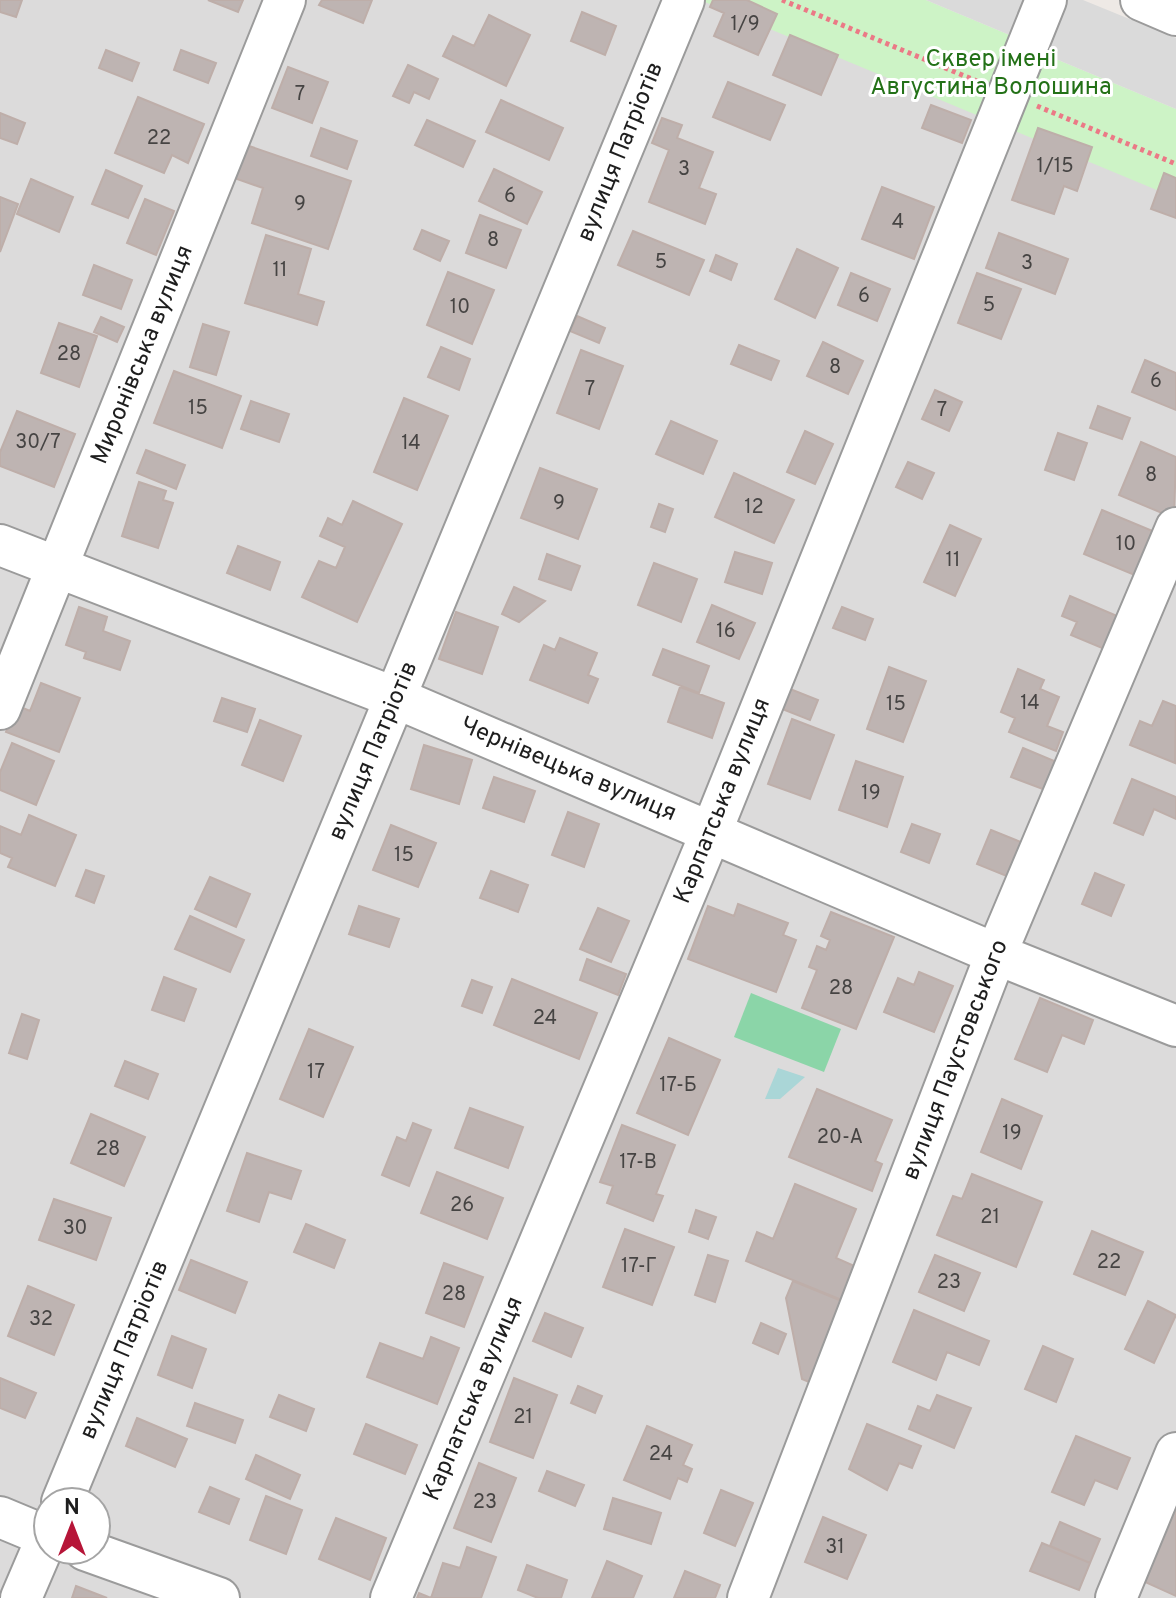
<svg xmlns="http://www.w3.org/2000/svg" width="1176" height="1598" font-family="Overpass,sans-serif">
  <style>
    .residential { fill: #dcdbdb; fill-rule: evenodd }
    .park { fill: #cdf3c6 }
    .pitch { fill: #8bd5a8 }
    .parking { fill: #dadada }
    .water { fill: #aad6d7 }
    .building { fill: #beb4b2; stroke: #beaea9; stroke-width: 2 }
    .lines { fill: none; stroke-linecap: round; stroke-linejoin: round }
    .minor-casing { stroke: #9b9b9b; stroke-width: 44 }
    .path { stroke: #eb7986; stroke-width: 5; stroke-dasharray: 4 4; stroke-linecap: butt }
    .minor { stroke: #fff; stroke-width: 40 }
    .labels { text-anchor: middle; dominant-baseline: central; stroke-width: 6; stroke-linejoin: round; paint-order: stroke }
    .number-label { font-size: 20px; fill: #464443 }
    .park-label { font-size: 24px; fill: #237117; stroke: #fff }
    .street-label { font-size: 24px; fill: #1e1e1e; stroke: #fff }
  </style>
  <rect width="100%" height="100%" fill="#eee9e5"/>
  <path class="residential" d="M 0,0 L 735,0 L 1176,191 L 1176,1598 L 0,1598 ZM 48,1502 L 96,1502 L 96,1550 L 48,1550 Z"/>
  <path class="park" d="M 700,0 L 926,0 L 1019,39 L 1039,52 L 1176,109 L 1176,198 Z"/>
  <path class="pitch" d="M 751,993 L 841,1029 L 824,1072 L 734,1037 Z"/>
  <path class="parking" d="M 926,0 L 1035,0 L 1019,39 Z
    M 1061,0 L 1083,0 L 1176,38 L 1176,109 L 1039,52 Z"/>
  <path class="water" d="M 778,1068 L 805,1077 L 780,1099 L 765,1099 Z"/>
  <path class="building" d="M 0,0 L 22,0 L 16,17 L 0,12 Z
    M 208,0 L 243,0 L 238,12 Z
    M 322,0 L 372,0 L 363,23 L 319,5 Z
    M 713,0 L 747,0 L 777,14 L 758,55 L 714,36 L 724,13 L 710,7 Z
    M 582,12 L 616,26 L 605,55 L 571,41 Z
    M 489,15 L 530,35 L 506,86 L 443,56 L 453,36 L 474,46 Z
    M 790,35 L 838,55 L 821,95 L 773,75 Z
    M 106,50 L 139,63 L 132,81 L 99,68 Z
    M 181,50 L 216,63 L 208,83 L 174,70 Z
    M 408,65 L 438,79 L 429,99 L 414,92 L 409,103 L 393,96 Z
    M 288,67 L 328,82 L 312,123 L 272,108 Z
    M 728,82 L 785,105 L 770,140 L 713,117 Z
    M 138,97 L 204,124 L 188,163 L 172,155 L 164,173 L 115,153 Z
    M 501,100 L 563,128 L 549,160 L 486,132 Z
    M 931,105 L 971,120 L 962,143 L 922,128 Z
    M 0,113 L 25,123 L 17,144 L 0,138 Z
    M 662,118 L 682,125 L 677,138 L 713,152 L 699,188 L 716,194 L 705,224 L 649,202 L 669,150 L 652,143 Z
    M 427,120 L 475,141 L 463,167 L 415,145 Z
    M 321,128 L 357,141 L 347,169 L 311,156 Z
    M 1038,128 L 1092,147 L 1077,191 L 1064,186 L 1054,214 L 1012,200 Z
    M 246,145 L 351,181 L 328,249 L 252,223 L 263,188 L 234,178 Z
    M 494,169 L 542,192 L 527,224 L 479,201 Z
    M 106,170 L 142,186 L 128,218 L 92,204 Z
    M 1164,173 L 1176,178 L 1176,218 L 1151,209 Z
    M 31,179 L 73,197 L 59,232 L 17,214 Z
    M 882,187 L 934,207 L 914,259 L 862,239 Z
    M 0,197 L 18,204 L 0,252 Z
    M 145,199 L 174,211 L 156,255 L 127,243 Z
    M 480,215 L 521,230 L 506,268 L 466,253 Z
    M 422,230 L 449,241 L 440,261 L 414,249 Z
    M 633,231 L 704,260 L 689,295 L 618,265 Z
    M 999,233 L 1068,259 L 1055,294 L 986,268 Z
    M 266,235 L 311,249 L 298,294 L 324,302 L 317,325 L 245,303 Z
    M 797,249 L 838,268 L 815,318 L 775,299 Z
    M 716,255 L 737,264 L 731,280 L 710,271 Z
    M 94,265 L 132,280 L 121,309 L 83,295 Z
    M 448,272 L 494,290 L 472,344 L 427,325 Z
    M 851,273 L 890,289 L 877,321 L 838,305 Z
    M 977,273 L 1021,289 L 1001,339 L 958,323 Z
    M 577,316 L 605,328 L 599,343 L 570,331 Z
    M 101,317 L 124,327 L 117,342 L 94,332 Z
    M 59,323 L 97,336 L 79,387 L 41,373 Z
    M 203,324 L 229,332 L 216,375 L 190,367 Z
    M 823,342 L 863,361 L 848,394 L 807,376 Z
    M 739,345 L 779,361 L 771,380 L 731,364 Z
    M 441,347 L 470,359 L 459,390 L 428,377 Z
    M 581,350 L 623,366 L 599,429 L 557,413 Z
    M 1145,360 L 1176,373 L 1176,410 L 1132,392 Z
    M 174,371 L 241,396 L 222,448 L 154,423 Z
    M 935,390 L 962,402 L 949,431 L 922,419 Z
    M 404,398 L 448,416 L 417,490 L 374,472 Z
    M 251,401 L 289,414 L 279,442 L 241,429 Z
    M 1098,406 L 1130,418 L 1122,439 L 1090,428 Z
    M 17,411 L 75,434 L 54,487 L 0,466 L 0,452 Z
    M 671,421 L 717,441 L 703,474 L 656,454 Z
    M 805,431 L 833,444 L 815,484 L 787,472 Z
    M 1058,433 L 1087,443 L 1074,480 L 1045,470 Z
    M 1141,442 L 1176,457 L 1174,518 L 1119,495 Z
    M 146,450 L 185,465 L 176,489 L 137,473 Z
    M 908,462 L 934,473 L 922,499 L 896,487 Z
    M 540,468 L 597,489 L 578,539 L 521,518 Z
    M 734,473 L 794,500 L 774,543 L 715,517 Z
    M 139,482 L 166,491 L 163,500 L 173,503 L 158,548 L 122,536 Z
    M 353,501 L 402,524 L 357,622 L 302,597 L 319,561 L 336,568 L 345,547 L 320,536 L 328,518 L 342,525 Z
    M 659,504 L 673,509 L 665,532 L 651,527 Z
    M 1102,510 L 1167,537 L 1149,581 L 1084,554 Z
    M 950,525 L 981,539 L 955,596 L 924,582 Z
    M 238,546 L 280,562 L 270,590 L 227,573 Z
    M 735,552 L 772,563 L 762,594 L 725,582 Z
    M 547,554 L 580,566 L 571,590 L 539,579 Z
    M 654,563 L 697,579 L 681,622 L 638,605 Z
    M 514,587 L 545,601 L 519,622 L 502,614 Z
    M 1070,596 L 1117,616 L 1114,621 L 1126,626 L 1114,653 L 1071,635 L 1077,622 L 1062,616 Z
    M 712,605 L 755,623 L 739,659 L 697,642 Z
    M 79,607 L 107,617 L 103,631 L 130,641 L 120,670 L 84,658 L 86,652 L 66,645 Z
    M 842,607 L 873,619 L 865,640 L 833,628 Z
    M 456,612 L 498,627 L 482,674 L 439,659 Z
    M 560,638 L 597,653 L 588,675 L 598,679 L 588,703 L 530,680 L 544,645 L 555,650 Z
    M 663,649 L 709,666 L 699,693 L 653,675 Z
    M 889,667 L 926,681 L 903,742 L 867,729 Z
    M 1018,669 L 1044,680 L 1040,689 L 1059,697 L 1047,726 L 1063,732 L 1056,751 L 1009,732 L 1015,718 L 1001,712 Z
    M 41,683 L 80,698 L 59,752 L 6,732 L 16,705 L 30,711 Z
    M 680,687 L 724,703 L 712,738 L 668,722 Z
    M 785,687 L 818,700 L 810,720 L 777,707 Z
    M 222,698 L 255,709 L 247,732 L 214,721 Z
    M 1163,701 L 1176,706 L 1175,763 L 1130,745 L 1140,721 L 1152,726 Z
    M 792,719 L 834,735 L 810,799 L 768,784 Z
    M 260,720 L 301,736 L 283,781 L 242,765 Z
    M 12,743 L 54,761 L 36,805 L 0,790 L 0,772 Z
    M 424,745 L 472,760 L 459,804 L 411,789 Z
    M 1023,748 L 1059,763 L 1048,791 L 1011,777 Z
    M 856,761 L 903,777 L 887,827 L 839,810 Z
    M 494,777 L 535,791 L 524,822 L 483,808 Z
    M 1132,779 L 1176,797 L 1176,819 L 1154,809 L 1143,835 L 1114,823 Z
    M 568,812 L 599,824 L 584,867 L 552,855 Z
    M 29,815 L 76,835 L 55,886 L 8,867 L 12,858 L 0,853 L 0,826 L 21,835 Z
    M 912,824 L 940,834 L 929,863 L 901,852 Z
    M 391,825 L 436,843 L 418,887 L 373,870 Z
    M 991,830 L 1028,845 L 1014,879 L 977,864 Z
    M 86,870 L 104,876 L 94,903 L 76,896 Z
    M 491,871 L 528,885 L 518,912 L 480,898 Z
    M 1095,873 L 1124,885 L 1111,916 L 1082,904 Z
    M 210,877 L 250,894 L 236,927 L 195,909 Z
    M 738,904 L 788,923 L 783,935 L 796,940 L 776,992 L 688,959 L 708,906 L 734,916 Z
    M 359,906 L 399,919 L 389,947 L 349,934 Z
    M 598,908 L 629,921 L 611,962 L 580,949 Z
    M 831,912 L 894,937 L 856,1029 L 802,1008 L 817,970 L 809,967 L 817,946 L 826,950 L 830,940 L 821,936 Z
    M 190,916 L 244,940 L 230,972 L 175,949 Z
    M 587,959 L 626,974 L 618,995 L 580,980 Z
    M 919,972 L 953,986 L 934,1032 L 884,1012 L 898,978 L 914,985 Z
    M 164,977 L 196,989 L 184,1021 L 152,1010 Z
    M 512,979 L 597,1013 L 579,1059 L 494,1025 Z
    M 472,980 L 492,987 L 482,1013 L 462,1006 Z
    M 1040,998 L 1093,1020 L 1084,1044 L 1062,1035 L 1047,1072 L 1015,1059 Z
    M 22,1014 L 39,1020 L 27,1059 L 9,1053 Z
    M 309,1029 L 353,1047 L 323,1117 L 280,1099 Z
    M 669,1038 L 720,1060 L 688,1135 L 637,1113 Z
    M 125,1061 L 158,1074 L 148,1099 L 115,1086 Z
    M 817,1089 L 892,1120 L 875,1161 L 882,1164 L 872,1191 L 789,1157 Z
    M 1002,1099 L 1042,1116 L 1021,1169 L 981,1152 Z
    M 470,1108 L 523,1127 L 508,1168 L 455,1148 Z
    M 91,1114 L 145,1137 L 124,1186 L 71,1163 Z
    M 413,1123 L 431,1130 L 409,1186 L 382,1175 L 397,1137 L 406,1141 Z
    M 622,1125 L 675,1145 L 656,1194 L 663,1196 L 653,1221 L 607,1203 L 613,1186 L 600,1182 Z
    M 247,1153 L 301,1171 L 291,1199 L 269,1192 L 259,1222 L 227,1211 Z
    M 437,1172 L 503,1198 L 487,1239 L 421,1213 Z
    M 972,1174 L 1042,1202 L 1016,1267 L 937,1235 L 953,1196 L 962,1199 Z
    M 795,1184 L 856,1209 L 836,1258 L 868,1272 L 854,1305 L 746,1261 L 757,1232 L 773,1239 Z
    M 54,1199 L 111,1218 L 96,1260 L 39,1240 Z
    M 696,1210 L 716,1217 L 708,1239 L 689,1232 Z
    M 306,1224 L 345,1240 L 334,1268 L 294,1252 Z
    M 625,1229 L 674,1247 L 652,1305 L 603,1287 Z
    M 1092,1231 L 1143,1252 L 1125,1295 L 1074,1274 Z
    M 708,1255 L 728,1261 L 715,1302 L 695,1295 Z
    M 935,1255 L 980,1273 L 964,1311 L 919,1292 Z
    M 191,1260 L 247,1282 L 235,1313 L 179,1290 Z
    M 444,1263 L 483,1277 L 464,1327 L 426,1313 Z
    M 793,1281 L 849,1304 L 816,1385 L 802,1379 L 786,1298 Z
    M 28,1286 L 74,1305 L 54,1355 L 8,1336 Z
    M 1148,1301 L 1176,1315 L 1154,1363 L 1125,1349 Z
    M 914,1310 L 989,1341 L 979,1365 L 947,1352 L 936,1380 L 893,1362 Z
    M 545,1313 L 583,1328 L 571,1357 L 533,1341 Z
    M 761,1323 L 786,1334 L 778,1354 L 753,1343 Z
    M 172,1336 L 206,1349 L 192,1388 L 158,1375 Z
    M 431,1337 L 459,1348 L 437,1404 L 367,1377 L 380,1343 L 423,1359 Z
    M 1043,1346 L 1073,1359 L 1056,1402 L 1025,1389 Z
    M 0,1378 L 36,1393 L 25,1418 L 0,1408 Z
    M 514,1378 L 557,1395 L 533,1458 L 490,1442 Z
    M 578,1386 L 602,1396 L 595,1413 L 571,1403 Z
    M 279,1395 L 314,1409 L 306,1431 L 270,1417 Z
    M 937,1395 L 971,1408 L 954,1448 L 909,1429 L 918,1406 L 930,1411 Z
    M 195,1403 L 243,1420 L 235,1443 L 187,1426 Z
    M 137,1418 L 187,1439 L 175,1467 L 126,1446 Z
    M 366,1424 L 417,1445 L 405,1474 L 354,1454 Z
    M 867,1424 L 921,1446 L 912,1468 L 899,1463 L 887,1490 L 849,1469 Z
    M 647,1426 L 692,1445 L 683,1465 L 692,1469 L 687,1482 L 678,1478 L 670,1499 L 624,1480 Z
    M 1076,1436 L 1130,1458 L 1117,1489 L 1095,1480 L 1084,1505 L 1052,1492 Z
    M 256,1455 L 300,1475 L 290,1499 L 246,1479 Z
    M 479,1463 L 516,1478 L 491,1542 L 454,1528 Z
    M 547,1471 L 584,1485 L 575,1506 L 539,1491 Z
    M 210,1487 L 239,1499 L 229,1524 L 199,1512 Z
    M 721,1490 L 753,1503 L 735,1546 L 704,1533 Z
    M 266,1496 L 302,1510 L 286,1554 L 250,1540 Z
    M 613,1498 L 661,1513 L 651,1544 L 604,1529 Z
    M 1176,1504 L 1176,1596 L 1143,1581 Z
    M 823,1517 L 866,1535 L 847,1579 L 805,1562 Z
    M 336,1518 L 386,1538 L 370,1580 L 319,1559 Z
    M 1060,1522 L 1100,1539 L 1090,1563 L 1050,1546 Z
    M 1042,1543 L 1090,1563 L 1079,1590 L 1030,1571 Z
    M 467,1547 L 496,1557 L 481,1598 L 417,1598 L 419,1593 L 431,1598 L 443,1563 L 460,1568 Z
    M 607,1561 L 642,1576 L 633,1598 L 592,1598 Z
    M 527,1565 L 567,1580 L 561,1598 L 538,1598 L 518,1590 Z
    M 685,1571 L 720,1585 L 715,1598 L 674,1598 Z
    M 76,1586 L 107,1598 L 72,1598 Z"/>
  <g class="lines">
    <g class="minor-casing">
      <path id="minor" d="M 1141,0 L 1176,15
        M 0,545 L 396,698 L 996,954 L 1176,1026
        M 0,709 L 285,0
        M 62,1502 L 684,0
        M 0,1517 L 48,1537
        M 85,1550 L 219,1598
        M 21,1598 L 48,1535
        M 391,1598 L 712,830 L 1046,0
        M 748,1598 L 996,954 L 1176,528
        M 1116,1598 L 1176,1453"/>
    </g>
    <path class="path" d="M 782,0 L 979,82
      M 1037,106 L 1176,164"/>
    <use href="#minor" class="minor"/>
  </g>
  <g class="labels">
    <g class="number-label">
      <text x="745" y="25">1/9</text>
      <text x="300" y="95">7</text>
      <text x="159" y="139">22</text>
      <text x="1055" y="167">1/15</text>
      <text x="684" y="170">3</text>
      <text x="510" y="197">6</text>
      <text x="300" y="205">9</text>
      <text x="898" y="223">4</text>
      <text x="493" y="241">8</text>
      <text x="661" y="263">5</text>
      <text x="1027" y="264">3</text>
      <text x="280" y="271">11</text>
      <text x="864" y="297">6</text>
      <text x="989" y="306">5</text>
      <text x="460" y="308">10</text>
      <text x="69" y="355">28</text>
      <text x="835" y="368">8</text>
      <text x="1156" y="382">6</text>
      <text x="590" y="390">7</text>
      <text x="198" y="409">15</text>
      <text x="942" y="411">7</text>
      <text x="38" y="443">30/7</text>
      <text x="411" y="444">14</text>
      <text x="1151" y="476">8</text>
      <text x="559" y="504">9</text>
      <text x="754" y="508">12</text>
      <text x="1126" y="545">10</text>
      <text x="953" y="561">11</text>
      <text x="726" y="632">16</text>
      <text x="1030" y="704">14</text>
      <text x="896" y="705">15</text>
      <text x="871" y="794">19</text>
      <text x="404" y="856">15</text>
      <text x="841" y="989">28</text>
      <text x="545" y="1019">24</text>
      <text x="316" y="1073">17</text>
      <text x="678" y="1086">17-Б</text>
      <text x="1012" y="1134">19</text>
      <text x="840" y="1138">20-А</text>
      <text x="108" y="1150">28</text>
      <text x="638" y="1163">17-В</text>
      <text x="462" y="1206">26</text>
      <text x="990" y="1218">21</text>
      <text x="75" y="1229">30</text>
      <text x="1109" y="1263">22</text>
      <text x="639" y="1267">17-Г</text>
      <text x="949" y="1283">23</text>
      <text x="454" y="1295">28</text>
      <text x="41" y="1320">32</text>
      <text x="523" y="1418">21</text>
      <text x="661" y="1455">24</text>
      <text x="485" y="1503">23</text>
      <text x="835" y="1548">31</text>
    </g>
    <g class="park-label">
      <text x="991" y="60">Сквер імені<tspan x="991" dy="28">Августина Волошина</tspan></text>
    </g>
    <g class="street-label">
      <text transform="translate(621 152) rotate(-68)">вулиця Патріотів</text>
      <text transform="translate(143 355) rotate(-68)">Миронівська вулиця</text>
      <text transform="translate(374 751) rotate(-67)">вулиця Патріотів</text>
      <text transform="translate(568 770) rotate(23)">Чернівецька вулиця</text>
      <text transform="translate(723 801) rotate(-68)">Карпатська вулиця</text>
      <text transform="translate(956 1060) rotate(-69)">вулиця Паустовського</text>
      <text transform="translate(125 1350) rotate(-67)">вулиця Патріотів</text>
      <text transform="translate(474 1399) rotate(-67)">Карпатська вулиця</text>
    </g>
  </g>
  <g transform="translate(72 1526)"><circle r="38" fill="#ffffff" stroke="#a5a5a5" stroke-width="2"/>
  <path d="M0-6L14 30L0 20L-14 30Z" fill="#b61538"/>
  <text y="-12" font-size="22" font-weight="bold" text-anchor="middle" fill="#1e1e1e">N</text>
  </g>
</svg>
